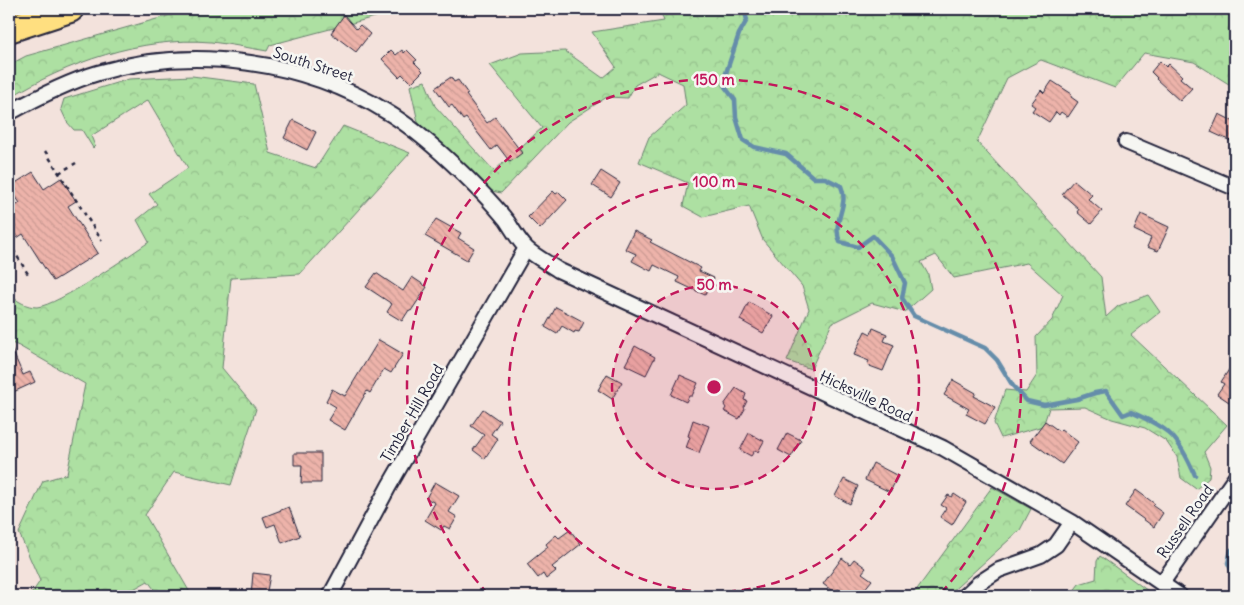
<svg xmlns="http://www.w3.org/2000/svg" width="1244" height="605" font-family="Delius,sans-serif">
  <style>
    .forest { fill: url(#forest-crowns); stroke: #68816e }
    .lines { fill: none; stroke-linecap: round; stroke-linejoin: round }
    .stream { stroke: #658daa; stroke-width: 4.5 }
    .building { fill: url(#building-back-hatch); stroke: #22223b }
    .street-casing { stroke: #22223b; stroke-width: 18 }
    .highway-casing { stroke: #22223b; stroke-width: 30 }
    .path { stroke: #22223b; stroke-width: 2.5; stroke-dasharray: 4 4; stroke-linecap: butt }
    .street { stroke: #f6f6f2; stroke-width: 14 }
    .highway { stroke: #ffdf80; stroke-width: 26 }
    .ring { fill: none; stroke: #c2185b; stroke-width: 2.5; stroke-dasharray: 9 6 }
    .labels { text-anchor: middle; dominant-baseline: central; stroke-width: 5; stroke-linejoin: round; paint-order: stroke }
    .street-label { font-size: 15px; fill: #22223b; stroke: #f6f6f2 }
    .centre { fill: #c2185b; stroke: #f6f6f2; stroke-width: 2.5 }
    .ring-label { font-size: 15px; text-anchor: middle; font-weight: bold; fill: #c2185b; stroke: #f6f6f2; stroke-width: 5; stroke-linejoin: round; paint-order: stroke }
  </style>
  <defs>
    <pattern id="forest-crowns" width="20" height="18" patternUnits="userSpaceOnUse" patternTransform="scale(1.25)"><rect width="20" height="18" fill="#ade0a2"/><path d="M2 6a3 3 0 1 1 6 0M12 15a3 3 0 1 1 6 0" fill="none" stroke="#95c08c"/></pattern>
    <pattern id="building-back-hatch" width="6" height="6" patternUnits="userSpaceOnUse" patternTransform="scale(1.25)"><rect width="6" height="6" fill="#edb3aa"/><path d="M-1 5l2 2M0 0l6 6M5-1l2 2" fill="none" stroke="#cb9a93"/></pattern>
  </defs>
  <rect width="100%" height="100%" fill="#f3e2dc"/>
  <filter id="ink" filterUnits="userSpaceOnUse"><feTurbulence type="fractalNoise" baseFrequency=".02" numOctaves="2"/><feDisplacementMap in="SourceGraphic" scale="10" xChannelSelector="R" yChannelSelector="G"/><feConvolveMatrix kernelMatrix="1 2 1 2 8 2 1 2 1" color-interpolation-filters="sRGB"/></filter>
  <g filter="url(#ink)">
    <path class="forest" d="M 192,9 L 405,9 L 270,45 L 267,51 C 249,48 230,44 211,42 C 142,36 66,63 9,98 L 9,65 L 26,56 Z
      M 659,9 L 1220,9 L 1235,13 L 1235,88 L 1194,62 L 1144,53 L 1115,88 L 1041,60 L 1007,78 L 977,142 L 1101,277 L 1106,317 L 1118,306 L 1148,295 L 1160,312 L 1131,335 L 1227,425 L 1204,452 L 1210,467 L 1209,478 L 1196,489 L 1181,478 L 1177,457 L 1166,441 L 1145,428 L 1112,419 L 1085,407 L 1049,408 L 1043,426 L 1001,438 L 994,423 L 1005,390 L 1026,392 L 1037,375 L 1036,337 L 1052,320 L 1063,295 L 1027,263 L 954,278 L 936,255 L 921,262 L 928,274 L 931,289 L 905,312 L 872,303 L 832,323 L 811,369 L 787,361 L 809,309 L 802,286 L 763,240 L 749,206 L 703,217 L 683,206 L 688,183 L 639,162 L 649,137 L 686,105 L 683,84 L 658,72 L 635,85 L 628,98 L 607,97 L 568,122 L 501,193 L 483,189 L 418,122 L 410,86 L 425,81 L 435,106 L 494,171 L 542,128 L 490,65 L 522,53 L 565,51 L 603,78 L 616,67 L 592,32 L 664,21 Z
      M 192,76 L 254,84 L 270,153 L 316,168 L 343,126 L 410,153 L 300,274 L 231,278 L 222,368 L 256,409 L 231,485 L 174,472 L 145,515 L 192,596 L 159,596 L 148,581 L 121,596 L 30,596 L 40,581 L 19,533 L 43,481 L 67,474 L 85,384 L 19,346 L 9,342 L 9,295 C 18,301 26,307 37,307 C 59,305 128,256 149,242 L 137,220 L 157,204 L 149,194 L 188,168 L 148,100 L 91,136 L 95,146 L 93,148 L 82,130 L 74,130 L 67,122 L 61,109 L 64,99 L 129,79 Z
      M 992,487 L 1031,509 L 1020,530 L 947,596 L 912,596 Z
      M 1100,556 L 1155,596 L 1070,596 L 1079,584 L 1096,579 L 1097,561 Z"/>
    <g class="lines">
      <path class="stream" d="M 744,9 L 747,20 L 739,34 L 726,73 L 725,87 L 735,100 L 736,117 L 743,140 L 754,147 L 786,154 L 814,178 L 825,178 L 841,186 C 850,206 831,221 840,242 L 858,247 L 873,236 L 892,256 L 905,283 L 902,298 L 914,316 L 985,348 L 997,360 L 1013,386 L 1027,401 L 1044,405 L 1077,399 L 1095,393 L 1106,391 L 1123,415 L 1131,412 C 1170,429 1178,436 1195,475
        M 1235,549 L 1231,550 L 1228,563 L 1235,578"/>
    </g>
    <path class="building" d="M 344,15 L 356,29 L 360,25 L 370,34 L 356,52 L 331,33 Z
      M 391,50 L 396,55 L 402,50 L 404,53 L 407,50 L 417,60 L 414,62 L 423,71 L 411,83 L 402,74 L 399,77 L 382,59 Z
      M 1160,61 L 1166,67 L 1169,64 L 1182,76 L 1180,78 L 1192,88 L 1180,101 L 1156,79 L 1157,78 L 1151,72 Z
      M 451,77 L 454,82 L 458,80 L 468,94 L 466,95 L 487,123 L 495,117 L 522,153 L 510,162 L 497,145 L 491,150 L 466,118 L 463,120 L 452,105 L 449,107 L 435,88 Z
      M 1052,81 L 1072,94 L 1071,97 L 1078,102 L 1068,117 L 1061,112 L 1059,115 L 1056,112 L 1049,122 L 1032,111 L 1035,107 L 1031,104 L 1041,90 L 1044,93 Z
      M 1219,114 L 1235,122 L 1235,143 L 1211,132 Z
      M 293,120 L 316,132 L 307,150 L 284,138 Z
      M 601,171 L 620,183 L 611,197 L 592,185 Z
      M 33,172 L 44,189 L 61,178 L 76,201 L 68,206 L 98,253 L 53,281 L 23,234 L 17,238 L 9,225 L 9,210 L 20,203 L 9,187 Z
      M 1074,180 L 1092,195 L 1088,199 L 1102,211 L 1091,224 L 1077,212 L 1079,209 L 1062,194 Z
      M 553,191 L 556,194 L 559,192 L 567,200 L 540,229 L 528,217 Z
      M 1141,214 L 1169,227 L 1158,251 L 1147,247 L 1151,238 L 1134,230 Z
      M 436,219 L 461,233 L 458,238 L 474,248 L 467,260 L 425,236 Z
      M 634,231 L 652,240 L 650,242 L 701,268 L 699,271 L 714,278 L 705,295 L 677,282 L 679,277 L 654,265 L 651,271 L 632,261 L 636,254 L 625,249 Z
      M 376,273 L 403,291 L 412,277 L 427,287 L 411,311 L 409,310 L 402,321 L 387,312 L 392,304 L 366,287 Z
      M 749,302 L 773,316 L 763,333 L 740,320 Z
      M 556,307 L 584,322 L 579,332 L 575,331 L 574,333 L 562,326 L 557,334 L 545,327 Z
      M 873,328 L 887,334 L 884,341 L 894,345 L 883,371 L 867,365 L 869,361 L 854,355 L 865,331 L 871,334 Z
      M 379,340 L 403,354 L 391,373 L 384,369 L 370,393 L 367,391 L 345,430 L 328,420 L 336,407 L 326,401 L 332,389 L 345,396 Z
      M 9,343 L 23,375 L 30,372 L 35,382 L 9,394 Z
      M 635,346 L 655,357 L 646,375 L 625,365 Z
      M 1235,360 L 1235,406 L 1217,394 L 1224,384 L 1221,382 Z
      M 607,374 L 622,382 L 612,399 L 598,390 Z
      M 680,375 L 698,383 L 692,396 L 689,396 L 686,402 L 671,395 Z
      M 953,380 L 976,393 L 974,396 L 995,407 L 985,424 L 966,414 L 969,409 L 944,395 Z
      M 736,388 L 746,394 L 744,400 L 747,401 L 744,407 L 745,409 L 739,419 L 724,411 L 726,408 L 724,405 Z
      M 483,409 L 500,421 L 491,434 L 498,439 L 485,459 L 473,450 L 484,435 L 471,426 Z
      M 693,420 L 709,426 L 699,453 L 686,448 L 690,437 L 688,436 Z
      M 1045,421 L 1059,431 L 1061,429 L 1078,442 L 1062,464 L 1030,441 Z
      M 749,433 L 764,441 L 758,452 L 755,450 L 751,456 L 740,450 Z
      M 787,433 L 801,440 L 791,457 L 778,450 Z
      M 294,453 L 321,453 L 321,483 L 301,483 L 302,465 L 294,465 Z
      M 873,463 L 898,476 L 890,492 L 865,480 Z
      M 844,479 L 858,486 L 850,504 L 835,496 Z
      M 435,482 L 459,496 L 449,512 L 457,517 L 450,529 L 444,526 L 441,530 L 425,520 L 435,503 L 426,498 Z
      M 1136,490 L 1155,504 L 1153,506 L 1163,513 L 1154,527 L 1125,506 Z
      M 954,494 L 966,502 L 952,525 L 940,517 L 946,508 L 941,505 L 948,495 L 952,497 Z
      M 289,507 L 300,536 L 282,543 L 275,524 L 267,527 L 263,517 Z
      M 570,530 L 581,544 L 552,567 L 556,571 L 546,579 L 543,574 L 538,578 L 527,564 L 548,547 L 546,544 L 556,535 L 559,538 Z
      M 842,558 L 850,564 L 854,559 L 866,568 L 862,573 L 872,580 L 859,596 L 848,596 L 838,589 L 835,593 L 823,584 Z
      M 253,573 L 270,575 L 266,596 L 251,596 Z"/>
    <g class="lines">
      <g class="street-casing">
        <path id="street" d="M 9,113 C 38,97 67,82 98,73 C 193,45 303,60 387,112 C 406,123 424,138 441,153 C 464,174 488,197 507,221 C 513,230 519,241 527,249 C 536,257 548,263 558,270 L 943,448 L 1072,522 L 1180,596
          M 1126,142 L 1235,188
          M 1162,583 L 1235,478
          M 330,596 L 389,486 L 526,248
          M 965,596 L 979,583 L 999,570 L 1041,555 L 1056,545 L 1072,522"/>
      </g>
      <g class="highway-casing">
        <path id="highway" d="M 9,29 L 70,9"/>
      </g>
      <path class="path" d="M 45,151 L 102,241
        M 59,173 L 76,163
        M 9,243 L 28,274"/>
      <use href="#street" class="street"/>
      <use href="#highway" class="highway"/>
    </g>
  </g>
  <circle cx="714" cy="387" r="102" fill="#c2185b" fill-opacity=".12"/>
  <g class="ring">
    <circle cx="714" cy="387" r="102"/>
    <circle cx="714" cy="387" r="205"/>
    <path d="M488 594A307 307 0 1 1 940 594"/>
  </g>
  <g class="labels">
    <g class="street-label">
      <text transform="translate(313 64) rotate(18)">South Street</text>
      <text transform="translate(866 396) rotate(25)">Hicksville Road</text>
      <text transform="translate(412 413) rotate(-60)">Timber Hill Road</text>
      <text transform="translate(1185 521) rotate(-55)">Russell Road</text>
    </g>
  </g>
  <circle cx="714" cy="387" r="8" class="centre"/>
  <g class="ring-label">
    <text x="714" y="85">150 m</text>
    <text x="714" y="187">100 m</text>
    <text x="714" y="290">50 m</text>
  </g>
  <rect width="1244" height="605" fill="none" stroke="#f6f6f2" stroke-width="30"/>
  <rect x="15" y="15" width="1214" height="575" fill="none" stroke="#22223b" stroke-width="2" filter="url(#ink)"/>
</svg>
